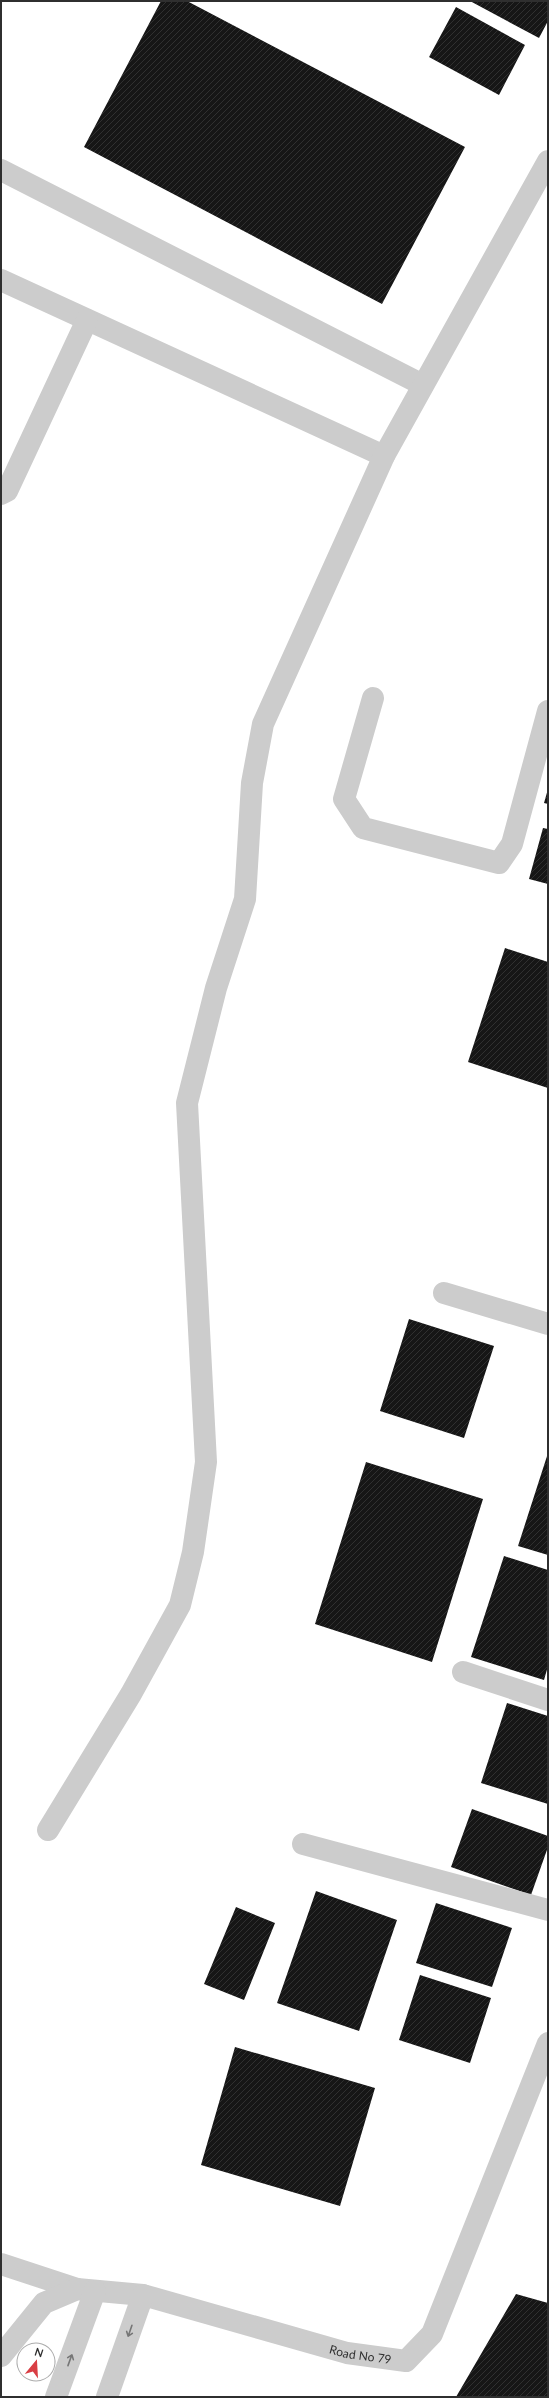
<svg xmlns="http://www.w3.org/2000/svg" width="549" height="2398" font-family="Lato,sans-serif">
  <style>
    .building { fill: url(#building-hatch) }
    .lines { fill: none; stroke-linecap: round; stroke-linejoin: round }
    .minor { stroke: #ccc; stroke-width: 22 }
    .oneway { stroke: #767676 }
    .labels { text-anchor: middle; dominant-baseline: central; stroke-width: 4; stroke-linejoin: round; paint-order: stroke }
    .street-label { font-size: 12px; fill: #2f2f2f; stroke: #fff }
  </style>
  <defs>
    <pattern id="building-hatch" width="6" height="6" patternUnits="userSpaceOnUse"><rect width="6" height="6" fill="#161616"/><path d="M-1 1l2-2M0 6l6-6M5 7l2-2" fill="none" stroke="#303030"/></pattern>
  </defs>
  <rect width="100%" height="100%" fill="#fff"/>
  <path class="building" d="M 161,1 L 187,1 L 465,147 L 382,304 L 84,147 Z
    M 470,1 L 548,1 L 548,21 L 539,38 Z
    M 456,7 L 525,45 L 499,95 L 429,57 Z
    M 548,789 L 548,804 L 544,803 Z
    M 543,828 L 548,829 L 548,884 L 529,879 Z
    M 505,948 L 548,962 L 548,1088 L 468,1062 Z
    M 409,1319 L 494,1346 L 464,1438 L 380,1411 Z
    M 548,1453 L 548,1555 L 518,1546 Z
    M 366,1462 L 483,1499 L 432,1662 L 315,1624 Z
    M 504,1556 L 548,1570 L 548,1666 L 544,1680 L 471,1657 Z
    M 507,1703 L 548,1716 L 548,1804 L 481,1783 Z
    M 472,1809 L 548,1836 L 548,1847 L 531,1895 L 451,1867 Z
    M 316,1891 L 397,1920 L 359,2031 L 277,2003 Z
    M 436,1903 L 512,1928 L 492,1987 L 416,1963 Z
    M 236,1907 L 275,1923 L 244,2000 L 204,1984 Z
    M 420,1975 L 491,1998 L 470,2063 L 399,2040 Z
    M 235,2047 L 375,2088 L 340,2206 L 201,2165 Z
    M 516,2294 L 548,2303 L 548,2397 L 456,2397 Z"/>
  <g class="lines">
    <g class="minor">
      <path d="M 1,170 L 423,385"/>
      <path d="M 1,280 L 384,456"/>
      <path d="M 1,494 L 7,491 L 87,320"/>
      <path d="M 373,698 L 344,799 L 363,828 L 499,863 L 512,844 L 548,711"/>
      <path d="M 444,1293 L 548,1324"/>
      <path d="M 463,1672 L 548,1700"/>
      <path d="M 48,1830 L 131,1694 L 180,1605 L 193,1552 L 206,1462 L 187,1103 L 216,988 L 245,899 L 252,783 L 263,724 L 384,456 L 548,161"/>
      <path d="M 303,1844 L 548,1910"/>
      <path d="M 1,2264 L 77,2289"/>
      <path id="s1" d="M 1,2356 L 44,2303 L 77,2289 L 143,2295 L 347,2353 L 406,2361 L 432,2334 L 548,2043"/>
      <path d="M 56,2397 L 95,2291"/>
      <path d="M 107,2397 L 143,2295"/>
    </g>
  </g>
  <defs><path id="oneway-shaft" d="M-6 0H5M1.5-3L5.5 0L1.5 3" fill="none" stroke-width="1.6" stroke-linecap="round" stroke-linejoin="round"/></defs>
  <g class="oneway">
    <use href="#oneway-shaft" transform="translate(130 2331) rotate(109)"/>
    <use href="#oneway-shaft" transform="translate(70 2360) rotate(-70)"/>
  </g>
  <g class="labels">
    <g class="street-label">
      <text stroke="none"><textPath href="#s1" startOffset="396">Road No 79</textPath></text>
    </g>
  </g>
  <rect width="549" height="2398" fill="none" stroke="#2f2f2f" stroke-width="4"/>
  <g transform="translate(36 2362) rotate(18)"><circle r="19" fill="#ffffff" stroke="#acacac"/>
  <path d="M0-3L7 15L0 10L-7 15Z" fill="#d93e44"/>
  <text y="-6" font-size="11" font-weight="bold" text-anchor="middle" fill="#2f2f2f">N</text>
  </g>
</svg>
